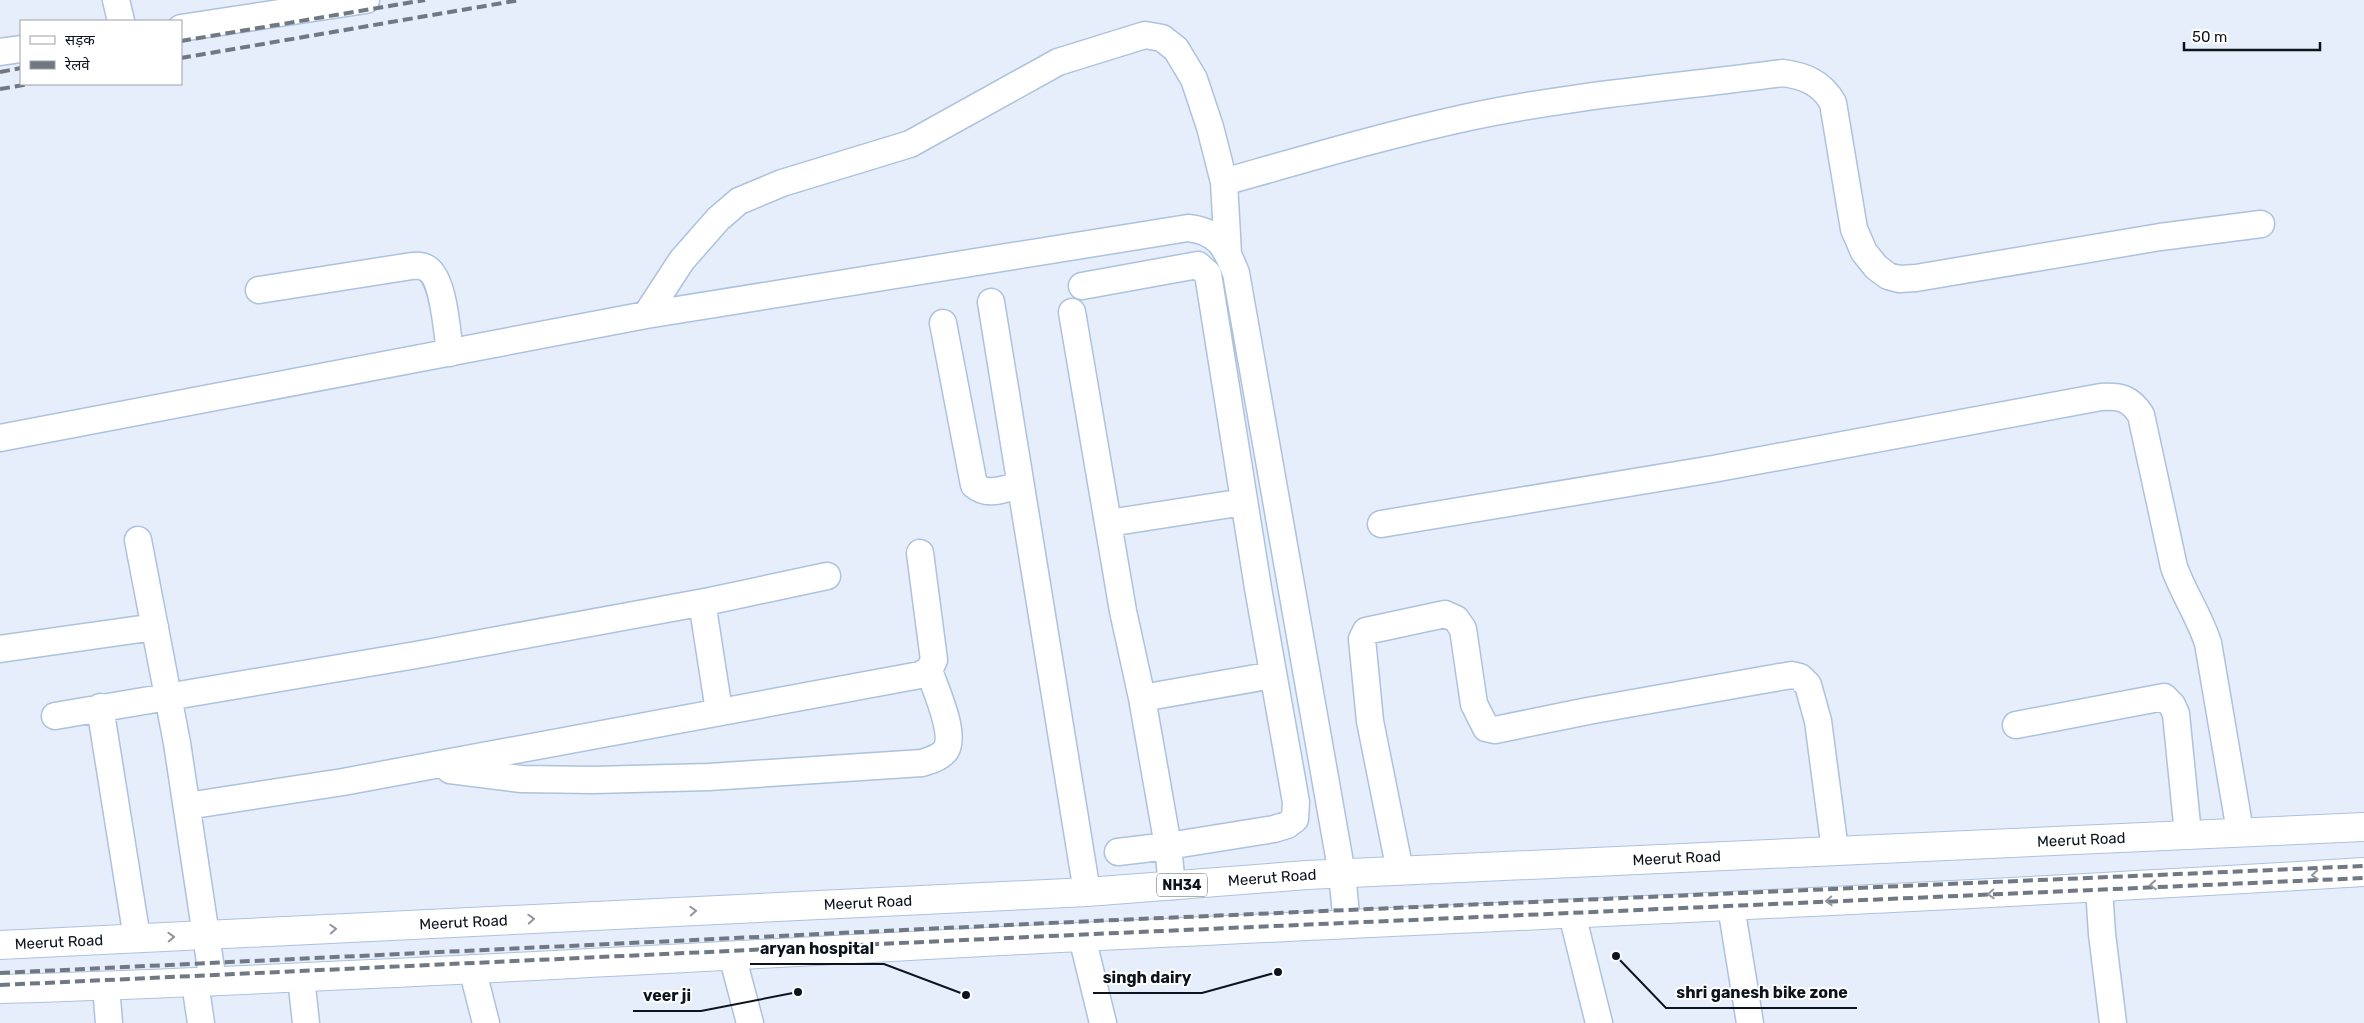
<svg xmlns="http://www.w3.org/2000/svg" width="2364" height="1023" font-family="Rubik,'Noto Sans Devanagari',sans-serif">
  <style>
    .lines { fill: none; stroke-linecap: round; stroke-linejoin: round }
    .minor-casing { stroke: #adc2de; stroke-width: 29 }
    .highway-casing { stroke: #adc2de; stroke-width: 30 }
    .minor { stroke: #fff; stroke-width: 26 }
    .highway { stroke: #fff; stroke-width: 28 }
    .rail { stroke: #707883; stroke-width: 4; stroke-dasharray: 10 5; stroke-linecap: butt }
    .oneway { stroke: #92959a }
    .labels { text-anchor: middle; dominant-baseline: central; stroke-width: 4; stroke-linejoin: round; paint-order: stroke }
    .shield { fill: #fff; stroke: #565a62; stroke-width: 1 }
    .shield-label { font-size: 14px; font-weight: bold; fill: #0d141e }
    .street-label { font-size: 15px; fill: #0d141e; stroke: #fff }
    .leader { fill: none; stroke: #0d141e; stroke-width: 2 }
    .callout-dot { fill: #0d141e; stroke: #fff; stroke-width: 2 }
    .callout-label { font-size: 16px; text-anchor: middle; font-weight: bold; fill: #0d141e; stroke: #fff; stroke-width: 4; stroke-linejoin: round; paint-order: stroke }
  </style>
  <rect width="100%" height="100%" fill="#e5eefa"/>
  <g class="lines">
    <g class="minor-casing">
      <path id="minor" d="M 116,0 L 121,21
        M 181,28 L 366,0
        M 0,52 L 21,49
        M 1224,182 C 1305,159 1386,135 1469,117 C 1572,95 1679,87 1783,73 C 1805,76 1822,83 1833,103 L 1854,229 L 1864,252 L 1876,267 L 1888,276 L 1899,279 L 1916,278 L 2160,237 L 2261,224
        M 1082,286 L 1198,265 L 1208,274 L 1258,588 L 1296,802 L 1295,819 L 1287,825 L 1274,829 L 1168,846 L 1172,886
        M 259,290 L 412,266 C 415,266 420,265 424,267 C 444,273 447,333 450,353
        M 991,302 L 1087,892
        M 1072,312 L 1123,611 L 1142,698 L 1168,846 L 1118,852
        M 646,315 L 682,260 L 718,219 L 739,201 L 782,183 L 910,144 L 1058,62 L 1145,35 L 1162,38 L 1176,49 L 1194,79 L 1210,127 L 1224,182 L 1228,254
        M 943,323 L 974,485 C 988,497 1003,489 1020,485
        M 0,438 L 646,315 L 1188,228 C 1218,231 1226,247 1236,273 L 1342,874 L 1347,924
        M 1109,523 L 1244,502
        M 1381,524 L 1713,469 L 2101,397 C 2121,396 2130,398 2141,415 L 2174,567 C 2183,593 2199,615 2208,643 L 2240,831
        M 138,540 L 177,743 L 213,982
        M 0,649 L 155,627
        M 1142,698 L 1273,675
        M 100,707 L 137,938
        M 719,711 L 703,608 L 710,601 L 827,576
        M 55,716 L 416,655 L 710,601
        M 2016,725 L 2164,697 L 2172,705 L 2176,714 L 2188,834
        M 450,770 L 521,779 L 593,780 L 709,777 L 922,763 C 931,760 940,758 946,750 C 956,732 935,689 929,670
        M 187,806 L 343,782 L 920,675 L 929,670 L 934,660 L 920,553
        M 1400,871 L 1370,721 L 1362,639 L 1366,631 L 1445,614 L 1456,619 L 1463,629 L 1474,704 L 1486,728 L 1495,730 L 1588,711 L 1757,681 L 1792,675 L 1800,677 L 1808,685 L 1818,721 L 1835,850
        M 2099,888 L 2102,934 L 2113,1023
        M 1731,906 L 1750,1023
        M 1572,914 L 1599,1023
        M 1082,937 L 1103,1023
        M 732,955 L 750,1023
        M 472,968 L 486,1023
        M 301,978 L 306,1023
        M 195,983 L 201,1023
        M 106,986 L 109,1023"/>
    </g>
    <g class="highway-casing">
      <g id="highway">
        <path id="s1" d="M 0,945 L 1087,892 L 1307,875 L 2364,827"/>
        <path d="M 0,989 C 361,978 721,955 1081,937 C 1509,916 1937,898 2364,872"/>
      </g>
    </g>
    <use href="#minor" class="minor"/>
    <use href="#highway" class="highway"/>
    <path class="rail" d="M 181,41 L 425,0
      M 181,58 L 520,0
      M 0,72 L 21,68
      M 0,89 L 30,84
      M 0,973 L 1093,921 L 2364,866
      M 0,985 L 1094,934 L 2364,878"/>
  </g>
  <defs><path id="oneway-chevron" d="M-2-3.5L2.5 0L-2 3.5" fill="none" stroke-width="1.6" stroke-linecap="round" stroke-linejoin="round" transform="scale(1.25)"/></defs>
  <g class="oneway">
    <use href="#oneway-chevron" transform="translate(2315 875) rotate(176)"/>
    <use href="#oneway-chevron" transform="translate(2153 885) rotate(176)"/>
    <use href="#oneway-chevron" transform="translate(1991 894) rotate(177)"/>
    <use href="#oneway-chevron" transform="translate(1829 901) rotate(177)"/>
    <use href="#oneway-chevron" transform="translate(693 911) rotate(-3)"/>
    <use href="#oneway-chevron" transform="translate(531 919) rotate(-3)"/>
    <use href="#oneway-chevron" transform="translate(333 929) rotate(-3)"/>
    <use href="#oneway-chevron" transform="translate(171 937) rotate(-2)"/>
  </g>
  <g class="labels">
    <rect class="shield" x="1157" y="873.5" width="50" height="23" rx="4"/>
    <g class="shield-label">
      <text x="1182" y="885">NH34</text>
    </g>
    <g class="street-label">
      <text stroke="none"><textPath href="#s1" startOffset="2084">Meerut Road</textPath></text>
      <text stroke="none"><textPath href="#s1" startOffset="1679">Meerut Road</textPath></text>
      <text stroke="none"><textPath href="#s1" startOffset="1274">Meerut Road</textPath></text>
      <text stroke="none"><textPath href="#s1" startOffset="869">Meerut Road</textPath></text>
      <text stroke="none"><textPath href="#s1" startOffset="464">Meerut Road</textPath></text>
      <text stroke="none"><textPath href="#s1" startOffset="59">Meerut Road</textPath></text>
    </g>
  </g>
  <path class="leader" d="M966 995L884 964H750M1278 972L1202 993H1093M1616 956L1666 1008H1857M798 992L701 1011H633"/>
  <g class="callout-dot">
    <circle cx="966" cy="995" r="5"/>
    <circle cx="1278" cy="972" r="5"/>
    <circle cx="1616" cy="956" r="5"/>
    <circle cx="798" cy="992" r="5"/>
  </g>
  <g class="callout-label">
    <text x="817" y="954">aryan hospital</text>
    <text x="1147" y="983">singh dairy</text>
    <text x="1762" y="998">shri ganesh bike zone</text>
    <text x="667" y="1001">veer ji</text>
  </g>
  <rect x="20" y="20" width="162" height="65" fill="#ffffff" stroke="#9ea1a5"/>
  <rect x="30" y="36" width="25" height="8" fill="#ffffff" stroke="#9ea1a5"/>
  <text x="65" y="45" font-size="15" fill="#0d141e">सड़क</text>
  <rect x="30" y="61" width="25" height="8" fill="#707883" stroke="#9ea1a5"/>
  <text x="65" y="70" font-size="15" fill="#0d141e">रेलवे</text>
  <path d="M2184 42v8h136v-8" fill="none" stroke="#0d141e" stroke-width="2.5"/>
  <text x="2192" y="42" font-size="15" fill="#0d141e" stroke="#ffffff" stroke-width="4" paint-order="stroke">50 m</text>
</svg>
